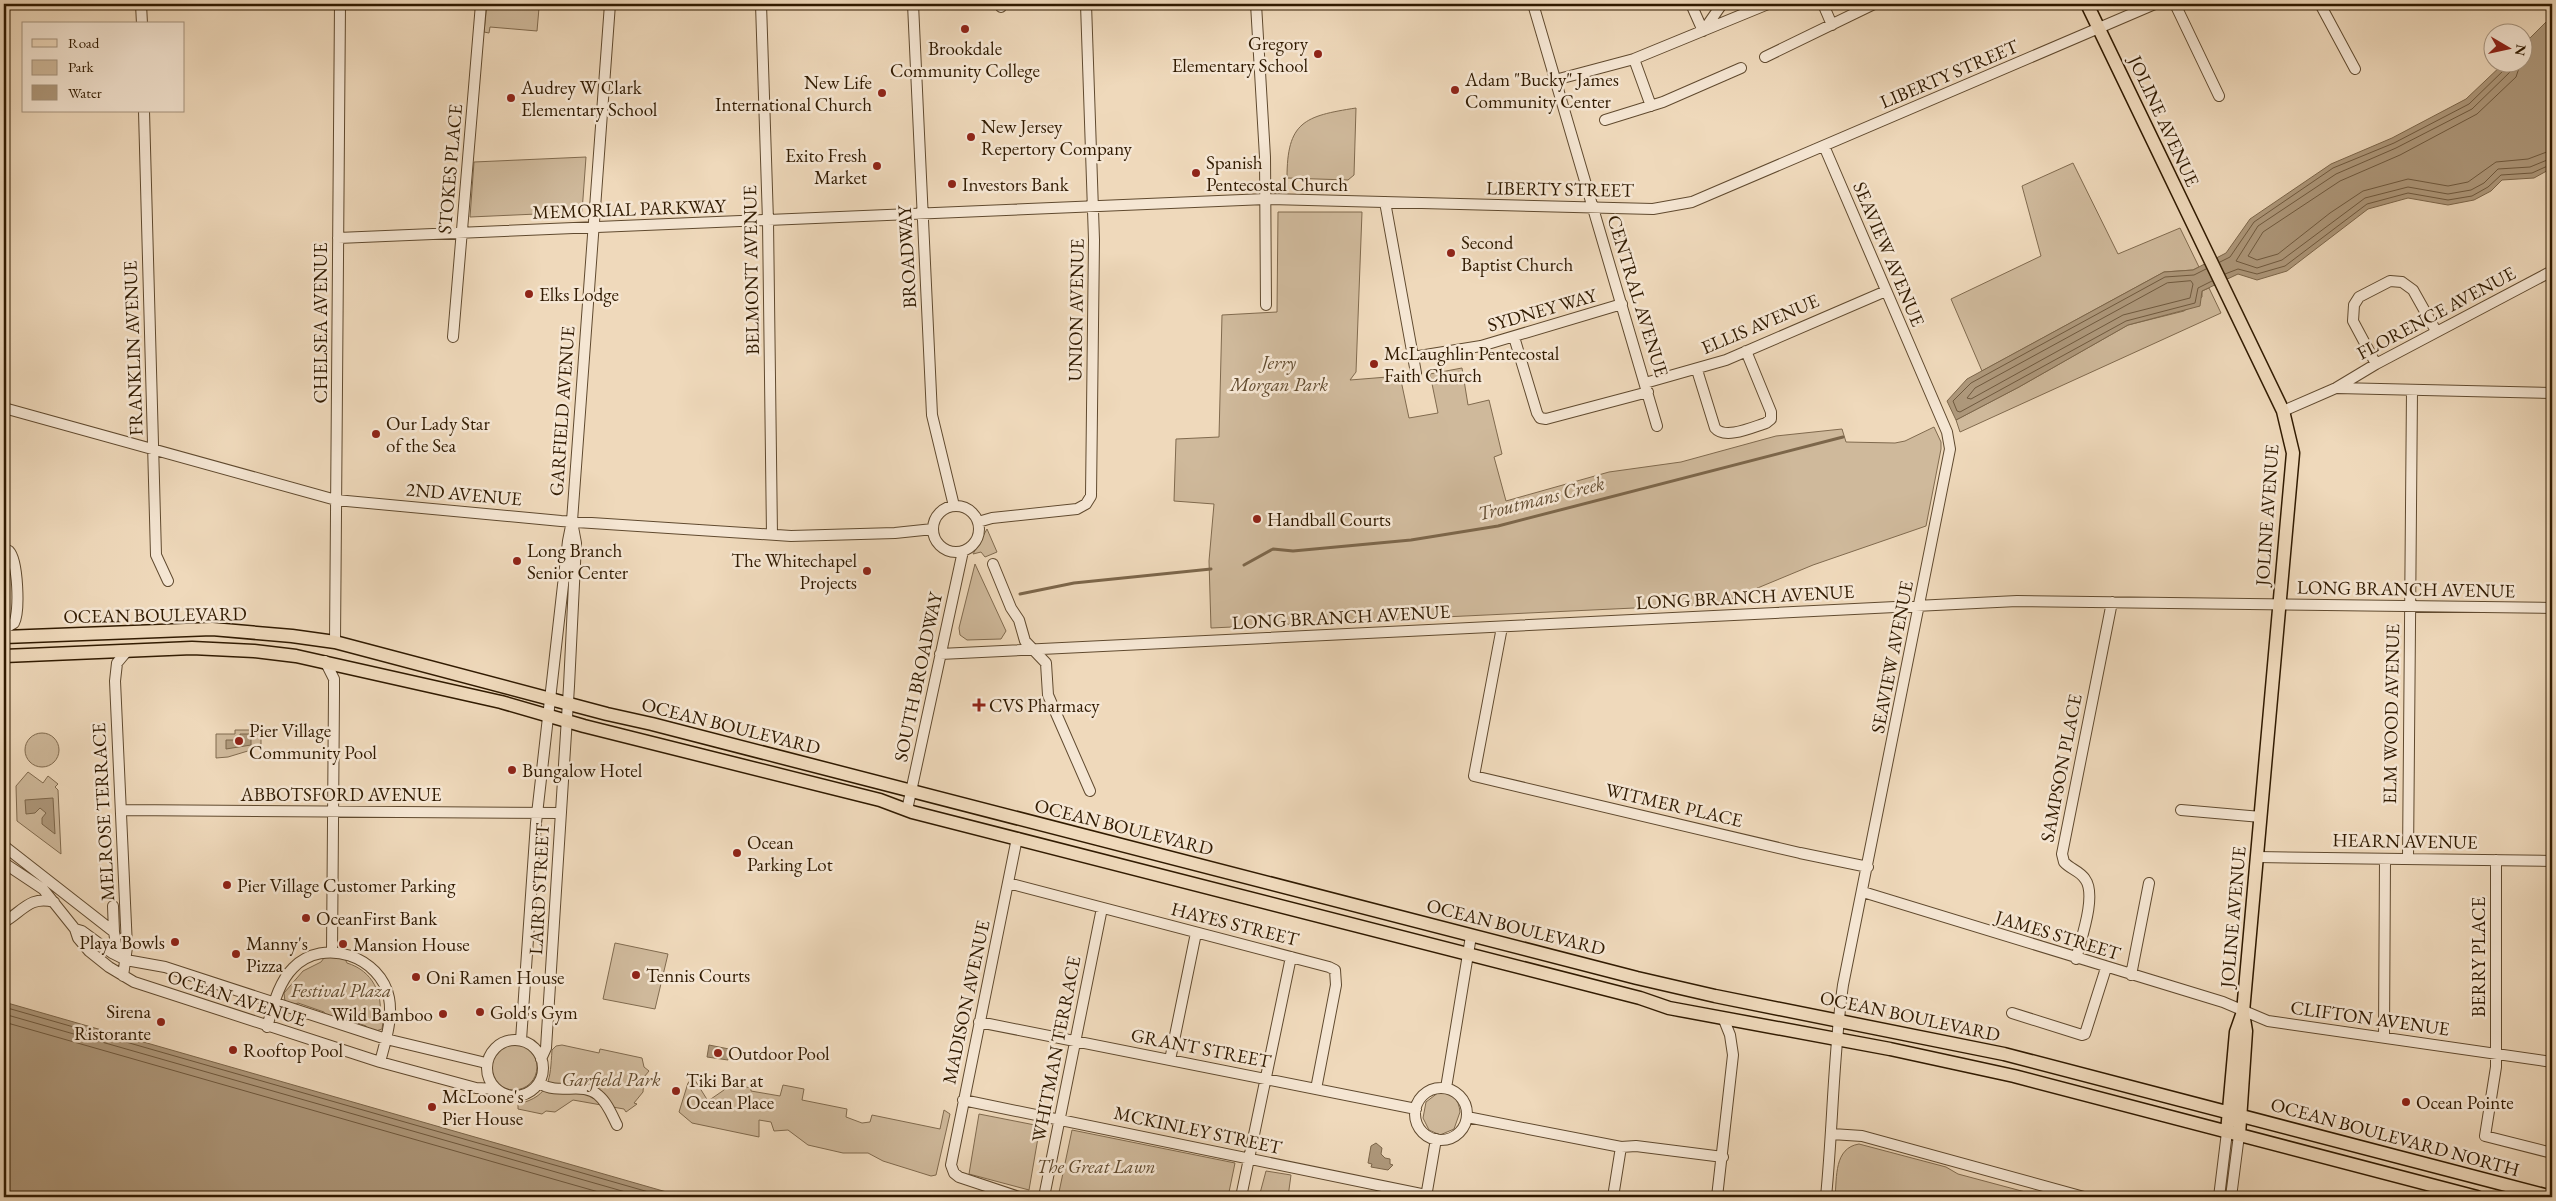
<svg xmlns="http://www.w3.org/2000/svg" width="2556" height="1201" font-family="'EB Garamond',serif">
  <style>
    .green { fill: #cfb99b; stroke: #806a4e }
    .water { fill: #ae987b; stroke: #7c664a }
    .lines { fill: none; stroke-linecap: round; stroke-linejoin: round }
    .shore { stroke: #6f593e; stroke-width: 1 }
    .stream { stroke: #7c664a; stroke-width: 3 }
    .minor-casing { stroke: #604a2f; stroke-width: 12 }
    .major-casing { stroke: #301a00; stroke-width: 15 }
    .minor { stroke: #f5e6d3; stroke-width: 10 }
    .major { stroke: #efd9bb; stroke-width: 12 }
    .poi-dot { fill: #8f2418; stroke: #f5e6d3; stroke-width: 2 }
    .labels { text-anchor: middle; dominant-baseline: central; stroke-width: 5; stroke-linejoin: round; paint-order: stroke }
    .poi-label { font-size: 19px; fill: #301a00; stroke: #f5e6d3; text-anchor: start }
    .street-label { font-size: 19px; fill: #301a00; stroke: #f5e6d3 }
    .park-label { font-size: 19px; font-style: italic; fill: #604a2e; stroke: #f5e6d3 }
    .water-label { font-size: 20px; font-style: italic; fill: #624c31; stroke: #f5e6d3 }
  </style>
  <rect width="100%" height="100%" fill="#efd9bb"/>
  <filter id="stains"><feTurbulence type="fractalNoise" baseFrequency=".004" numOctaves="4"/><feColorMatrix values="0 0 0 0 .2 0 0 0 0 .09 0 0 0 0 .02 0 0 0 .5 -.17"/></filter>
  <radialGradient id="worn" r=".72"><stop offset=".6" stop-color="#630" stop-opacity="0"/><stop offset="1" stop-color="#630" stop-opacity=".3"/></radialGradient>
  <path class="green" d="M 487,4 L 539,8 L 537,31 L 490,27 L 489,33 L 484,32 Z
    M 1356,108 L 1354,175 L 1348,180 L 1287,178 C 1287,122 1304,116 1356,108 Z
    M 586,157 L 582,212 L 470,217 L 474,162 Z
    M 2073,163 L 2118,254 L 2180,228 L 2199,267 L 2193,270 L 2164,272 L 1982,371 L 1951,299 L 2041,256 L 2022,186 Z
    M 1278,212 L 1362,212 L 1356,372 L 1350,380 L 1400,376 L 1409,418 L 1438,413 L 1430,374 L 1462,368 L 1468,405 L 1489,400 L 1502,454 L 1494,457 L 1506,501 L 1609,472 L 1681,462 L 1776,436 L 1842,429 L 1846,442 L 1895,443 L 1905,441 L 1934,427 L 1941,442 L 1941,449 L 1926,526 L 1813,565 L 1719,604 L 1211,628 L 1209,561 L 1214,504 L 1174,501 L 1176,439 L 1219,437 L 1222,315 L 1277,312 Z
    M 2209,288 L 2221,313 L 1960,432 L 1956,420 L 2019,387 L 2128,325 L 2184,311 L 2202,297 L 2202,291 Z
    M 987,529 L 997,552 L 985,557 L 981,552 L 973,554 Z
    M 975,564 L 1006,631 L 1001,639 L 967,640 L 960,635 L 959,628 Z
    M 235,730 L 261,730 L 261,747 L 228,757 L 216,758 L 216,734 L 235,734 Z
    M25 750a17 17 0 1 1 34 0a17 17 0 1 1-34 0Z
    M 28,772 L 43,783 L 48,776 L 58,784 L 55,787 L 58,790 L 61,854 L 17,821 L 16,786 Z
    M 615,943 L 668,954 L 655,1009 L 603,999 Z
    M 329,957 L 345,959 L 347,963 C 373,971 383,994 380,1019 L 383,1022 L 382,1029 L 376,1031 L 369,1030 L 366,1026 L 341,1017 L 336,1019 L 326,1016 L 324,1012 L 298,1003 L 294,1005 L 285,1002 L 284,993 L 303,971 L 321,962 L 324,958 Z
    M491 1067a23 23 0 1 1 46 0a23 23 0 1 1-46 0Z
    M 562,1045 L 599,1053 L 600,1049 L 642,1058 L 644,1067 L 649,1071 L 644,1077 L 643,1092 L 634,1103 L 637,1104 L 626,1112 L 624,1109 L 573,1100 L 555,1112 L 546,1111 L 542,1114 L 518,1109 L 518,1104 C 551,1096 550,1079 552,1050 L 556,1046 Z
    M 693,1077 L 708,1101 L 724,1090 L 729,1080 L 743,1082 L 746,1087 L 751,1088 L 751,1091 L 780,1096 L 783,1085 L 804,1089 L 802,1100 L 847,1109 L 846,1117 L 862,1123 L 870,1122 L 872,1115 L 940,1129 L 944,1110 L 950,1114 L 936,1175 L 931,1176 L 883,1161 L 868,1153 L 843,1153 L 808,1145 L 788,1130 L 774,1131 L 771,1122 L 759,1120 L 759,1137 L 692,1123 L 679,1112 L 688,1083 Z
    M 1439,1092 C 1452,1091 1459,1100 1460,1112 L 1454,1129 L 1440,1135 L 1429,1130 L 1423,1118 L 1426,1102 Z
    M 979,1114 L 1040,1126 L 1029,1190 L 969,1174 Z
    M 1072,1130 L 1235,1163 L 1228,1197 L 1058,1197 Z
    M 1859,1144 L 1946,1167 L 1958,1174 L 2044,1197 L 1835,1197 C 1837,1177 1834,1148 1859,1144 Z
    M 1266,1171 L 1291,1175 L 1288,1197 L 1259,1197 Z"/>
  <path class="water" d="M 2552,16 L 2552,168 L 2534,178 L 2502,180 L 2491,191 L 2474,200 L 2448,205 L 2408,198 L 2368,209 L 2287,271 L 2257,280 L 2238,274 L 2202,291 L 2200,306 L 2128,325 L 2019,387 L 1956,420 L 1947,401 L 1967,379 L 2164,272 L 2193,270 L 2226,253 L 2250,219 L 2331,164 L 2392,138 L 2466,99 L 2504,63 L 2524,62 L 2524,44 Z
    M 240,734 L 251,734 L 251,745 L 226,749 L 226,740 L 240,740 Z
    M 53,798 L 55,834 L 42,824 L 42,818 L 46,813 L 40,808 L 35,813 L 26,814 L 25,800 Z
    M 4,1002 L 684,1197 L 4,1197 Z
    M 709,1045 L 729,1049 L 728,1060 L 707,1057 Z
    M 1376,1143 L 1382,1148 L 1381,1154 L 1385,1158 L 1390,1159 L 1390,1164 L 1393,1165 L 1388,1170 L 1371,1167 L 1372,1164 L 1368,1163 L 1371,1146 Z"/>
  <g class="lines">
    <path class="shore" d="M 2514,62 L 2510,72 L 2472,109 L 2396,148 L 2336,174 L 2258,226 L 2236,261 L 2257,268 L 2282,260 L 2365,198 L 2408,187 L 2448,194 L 2471,190 L 2484,183 L 2498,169 L 2530,167 L 2552,158
      M 2521,62 L 2516,77 L 2477,114 L 2400,155 L 2340,181 L 2263,232 L 2248,256 L 2257,260 L 2278,254 L 2330,213 L 2363,191 L 2408,179 L 2448,186 L 2468,182 L 2496,162 L 2528,159 L 2552,150
      M 2220,262 L 2230,257 L 2254,222 L 2333,168 L 2394,143 L 2469,104 L 2506,68 L 2507,62
      M 2206,269 L 2194,275 L 2165,277 L 1971,383 L 1953,401 L 1957,411 L 1960,412 L 2126,321 L 2195,303 L 2198,288 L 2212,281
      M 2225,274 L 2238,269 L 2257,274 L 2285,266 L 2367,204 L 2408,193 L 2448,200 L 2472,196 L 2488,187 L 2501,175 L 2532,173 L 2552,164
      M 2191,281 L 2193,284 L 2190,298 L 2123,315 L 1971,399 L 1967,398 L 1975,388 L 2167,283 Z
      M 4,1007 L 666,1197
      M 4,1014 L 643,1197
      M 4,1022 L 616,1197"/>
    <path class="stream" d="M 1244,565 L 1273,549 L 1293,551 L 1411,540 L 1498,526 L 1843,437
      M 1020,594 L 1074,583 L 1211,569"/>
    <g class="minor-casing">
      <path id="minor" d="M 141,4 L 142,24
        M 761,4 L 768,221 L 772,535
        M 913,4 L 932,415 L 954,506
        M 1001,4 L 1001,7
        M 1256,4 L 1265,157 L 1266,305
        M 1533,4 L 1657,426
        M 1691,4 L 1703,31
        M 1823,4 L 1832,25
        M 2175,4 L 2219,96
        M 2320,4 L 2355,69
        M 1704,30 L 1722,4
        M 1765,57 L 1874,4
        M 1634,59 L 1651,106
        M 1555,80 L 1634,59 L 1768,4
        M 144,111 L 156,555 L 168,581
        M 1605,120 L 1663,102 L 1741,68
        M 1824,146 L 1947,432 L 1950,449 L 1843,985 C 1833,1055 1833,1126 1826,1197
        M 1385,202 L 1416,373
        M 338,238 L 1266,199 L 1653,209 L 1692,202 L 2155,4
        M 453,337 L 481,4
        M 1514,337 L 1537,413 L 1540,418 L 1546,419 L 1648,392
        M 1413,357 L 1481,346 L 1622,304
        M 2376,364 L 2353,321 L 2354,305 L 2359,297 L 2390,281 L 2402,282 L 2413,290 L 2436,331
        M 1697,370 L 1715,428 C 1725,440 1753,427 1766,423 L 1771,419 L 1771,412 L 1746,351
        M 1645,383 L 1726,360 L 1886,291
        M 2337,388 L 2552,393
        M 4,408 L 336,500 L 561,521 L 791,536 L 895,533 L 933,529
        M 2283,411 L 2336,388 L 2376,364 L 2552,271
        M933 529a23 23 0 1 1 46 0a23 23 0 1 1-46 0Z
        M 978,522 L 992,518 L 1077,509 L 1086,504 L 1091,496 L 1094,240 L 1086,4
        M 4,549 L 9,551 C 18,560 20,612 14,623 L 4,629
        M 993,564 L 1011,608 L 1019,620 L 1025,641 L 1046,663 L 1048,695 L 1090,791
        M 1502,627 L 1474,776 L 1800,853 L 1868,867
        M 335,642 L 340,4
        M 940,654 L 2017,601 L 2552,608
        M 325,661 L 334,679 L 334,693 L 332,952
        M 121,810 L 561,813
        M 907,810 L 963,551
        M 2181,810 L 2261,817
        M 1017,838 L 951,1165 L 954,1173 L 959,1177 L 1019,1197
        M 4,846 L 114,932 L 117,950
        M 2257,857 L 2552,861
        M 2408,859 L 2412,390
        M 2496,860 L 2496,1067 L 2485,1136 L 2552,1153
        M 4,863 L 43,889 L 75,929 L 78,938 L 89,951 L 109,967 L 134,982 L 380,1062 L 476,1088 L 496,1089
        M 1008,883 L 1329,967 L 1335,970 L 1336,985 L 1316,1089
        M 1863,892 L 2223,1002 L 2268,1021 L 2552,1062
        M 113,906 L 114,932
        M 4,922 C 22,912 30,895 54,902
        M 75,929 L 82,931 L 112,953 L 126,960 L 165,967 L 386,1039 L 486,1063
        M 2076,959 C 2081,939 2097,895 2085,879 C 2080,871 2070,869 2064,862 L 2062,854 L 2112,602
        M 2131,975 L 2149,883
        M 123,976 L 127,947 L 115,681 L 117,663 L 127,651
        M 2012,1013 L 2082,1035 L 2085,1034 L 2106,968
        M 979,1022 L 1416,1109
        M 267,1027 C 273,1007 278,983 293,968 C 324,936 381,957 389,998 C 393,1019 385,1043 380,1062
        M 2384,1037 L 2385,859
        M487 1068a28 28 0 1 1 56 0a28 28 0 1 1-56 0Z
        M 521,1040 L 536,823 L 568,541 L 572,521 L 610,4
        M 541,1059 L 546,1048 L 569,686 L 576,543 L 573,527
        M 1170,1060 L 1196,933
        M 539,1083 C 559,1096 582,1081 598,1095 C 607,1102 612,1115 617,1125
        M 1446,1088 L 1471,936
        M1415 1114a26 26 0 1 1 52 0a26 26 0 1 1-52 0Z
        M 963,1100 L 1426,1195
        M 1467,1117 L 1621,1147 L 1636,1146 L 1723,1157
        M 1832,1134 L 1862,1136 L 2084,1197
        M 1044,1197 L 1102,908
        M 1241,1197 L 1291,957
        M 1426,1197 L 1436,1139
        M 1613,1197 L 1621,1147
        M 1717,1197 L 1733,1055 L 1730,1035 L 1724,1020
        M 2219,1197 L 2227,1132
        M 2231,1197 L 2239,1135"/>
    </g>
    <g class="major-casing">
      <path id="major" d="M 2087,4 L 2283,411 L 2293,453 L 2243,1012 L 2236,1032 L 2227,1132
        M 4,637 L 212,629 L 292,636 L 335,642 L 607,714 L 652,724 L 1637,978 L 1715,996 L 2004,1054 L 2552,1197
        M 4,656 L 192,648 L 254,651 L 296,656 L 501,702 L 584,726 L 880,800 L 912,812 L 1640,998 L 1669,1008 L 1890,1049 L 2014,1076 L 2477,1197
        M 2239,1135 L 2246,1031 L 2243,1013"/>
    </g>
    <use href="#minor" class="minor"/>
    <use href="#major" class="major"/>
  </g>
  <g class="poi-dot">
    <circle cx="965" cy="29" r="5"/>
    <circle cx="1318" cy="54" r="5"/>
    <circle cx="1455" cy="90" r="5"/>
    <circle cx="882" cy="93" r="5"/>
    <circle cx="511" cy="98" r="5"/>
    <circle cx="971" cy="137" r="5"/>
    <circle cx="877" cy="166" r="5"/>
    <circle cx="1196" cy="173" r="5"/>
    <circle cx="952" cy="184" r="5"/>
    <circle cx="1451" cy="253" r="5"/>
    <circle cx="529" cy="294" r="5"/>
    <circle cx="1374" cy="364" r="5"/>
    <circle cx="376" cy="434" r="5"/>
    <circle cx="1257" cy="519" r="5"/>
    <circle cx="517" cy="561" r="5"/>
    <circle cx="867" cy="571" r="5"/>
    <path d="M976.5 697.5h5v5h5v5h-5v5h-5v-5h-5v-5h5z"/>
    <circle cx="239" cy="741" r="5"/>
    <circle cx="512" cy="770" r="5"/>
    <circle cx="737" cy="853" r="5"/>
    <circle cx="227" cy="885" r="5"/>
    <circle cx="306" cy="918" r="5"/>
    <circle cx="175" cy="942" r="5"/>
    <circle cx="343" cy="944" r="5"/>
    <circle cx="236" cy="954" r="5"/>
    <circle cx="636" cy="975" r="5"/>
    <circle cx="416" cy="977" r="5"/>
    <circle cx="480" cy="1012" r="5"/>
    <circle cx="443" cy="1014" r="5"/>
    <circle cx="161" cy="1022" r="5"/>
    <circle cx="233" cy="1050" r="5"/>
    <circle cx="718" cy="1053" r="5"/>
    <circle cx="676" cy="1091" r="5"/>
    <circle cx="2406" cy="1102" r="5"/>
    <circle cx="432" cy="1107" r="5"/>
  </g>
  <g class="labels">
    <g class="poi-label">
      <text x="1308" y="43" text-anchor="end">Gregory<tspan x="1308" dy="22">Elementary School</tspan></text>
      <text x="965" y="48" text-anchor="middle">Brookdale<tspan x="965" dy="22">Community College</tspan></text>
      <text x="1465" y="79">Adam "Bucky" James<tspan x="1465" dy="22">Community Center</tspan></text>
      <text x="872" y="82" text-anchor="end">New Life<tspan x="872" dy="22">International Church</tspan></text>
      <text x="521" y="87">Audrey W Clark<tspan x="521" dy="22">Elementary School</tspan></text>
      <text x="981" y="126">New Jersey<tspan x="981" dy="22">Repertory Company</tspan></text>
      <text x="867" y="155" text-anchor="end">Exito Fresh<tspan x="867" dy="22">Market</tspan></text>
      <text x="1206" y="162">Spanish<tspan x="1206" dy="22">Pentecostal Church</tspan></text>
      <text x="962" y="184">Investors Bank</text>
      <text x="1461" y="242">Second<tspan x="1461" dy="22">Baptist Church</tspan></text>
      <text x="539" y="294">Elks Lodge</text>
      <text x="1384" y="353">McLaughlin Pentecostal<tspan x="1384" dy="22">Faith Church</tspan></text>
      <text x="386" y="423">Our Lady Star<tspan x="386" dy="22">of the Sea</tspan></text>
      <text x="1267" y="519">Handball Courts</text>
      <text x="527" y="550">Long Branch<tspan x="527" dy="22">Senior Center</tspan></text>
      <text x="857" y="560" text-anchor="end">The Whitechapel<tspan x="857" dy="22">Projects</tspan></text>
      <text x="989" y="705">CVS Pharmacy</text>
      <text x="249" y="730">Pier Village<tspan x="249" dy="22">Community Pool</tspan></text>
      <text x="522" y="770">Bungalow Hotel</text>
      <text x="747" y="842">Ocean<tspan x="747" dy="22">Parking Lot</tspan></text>
      <text x="237" y="885">Pier Village Customer Parking</text>
      <text x="316" y="918">OceanFirst Bank</text>
      <text x="165" y="942" text-anchor="end">Playa Bowls</text>
      <text x="246" y="943">Manny's<tspan x="246" dy="22">Pizza</tspan></text>
      <text x="353" y="944">Mansion House</text>
      <text x="646" y="975">Tennis Courts</text>
      <text x="426" y="977">Oni Ramen House</text>
      <text x="151" y="1011" text-anchor="end">Sirena<tspan x="151" dy="22">Ristorante</tspan></text>
      <text x="490" y="1012">Gold's Gym</text>
      <text x="433" y="1014" text-anchor="end">Wild Bamboo</text>
      <text x="243" y="1050">Rooftop Pool</text>
      <text x="728" y="1053">Outdoor Pool</text>
      <text x="686" y="1080">Tiki Bar at<tspan x="686" dy="22">Ocean Place</tspan></text>
      <text x="442" y="1096">McLoone's<tspan x="442" dy="22">Pier House</tspan></text>
      <text x="2416" y="1102">Ocean Pointe</text>
    </g>
    <g class="street-label">
      <text transform="translate(1949 74) rotate(-23)">LIBERTY STREET</text>
      <text transform="translate(2164 121) rotate(65)">JOLINE AVENUE</text>
      <text transform="translate(450 169) rotate(-85)">STOKES PLACE</text>
      <text transform="translate(1560 189) rotate(1)">LIBERTY STREET</text>
      <text transform="translate(629 209) rotate(-2)">MEMORIAL PARKWAY</text>
      <text transform="translate(1889 254) rotate(67)">SEAVIEW AVENUE</text>
      <text transform="translate(907 257) rotate(-93)">BROADWAY</text>
      <text transform="translate(751 270) rotate(-91)">BELMONT AVENUE</text>
      <text transform="translate(1638 296) rotate(73)">CENTRAL AVENUE</text>
      <text transform="translate(1076 310) rotate(-89)">UNION AVENUE</text>
      <text transform="translate(1542 310) rotate(-16)">SYDNEY WAY</text>
      <text transform="translate(2436 313) rotate(-28)">FLORENCE AVENUE</text>
      <text transform="translate(320 323) rotate(-90)">CHELSEA AVENUE</text>
      <text transform="translate(1760 324) rotate(-23)">ELLIS AVENUE</text>
      <text transform="translate(133 348) rotate(-92)">FRANKLIN AVENUE</text>
      <text transform="translate(562 411) rotate(-86)">GARFIELD AVENUE</text>
      <text transform="translate(464 494) rotate(5)">2ND AVENUE</text>
      <text transform="translate(2267 515) rotate(-86)">JOLINE AVENUE</text>
      <text transform="translate(2406 589) rotate(1)">LONG BRANCH AVENUE</text>
      <text transform="translate(1745 597) rotate(-3)">LONG BRANCH AVENUE</text>
      <text transform="translate(155 615) rotate(-1)">OCEAN BOULEVARD</text>
      <text transform="translate(1341 617) rotate(-3)">LONG BRANCH AVENUE</text>
      <text transform="translate(1892 657) rotate(-79)">SEAVIEW AVENUE</text>
      <text transform="translate(918 677) rotate(-78)">SOUTH BROADWAY</text>
      <text transform="translate(2391 714) rotate(-89)">ELM WOOD AVENUE</text>
      <text transform="translate(731 726) rotate(14)">OCEAN BOULEVARD</text>
      <text transform="translate(2061 768) rotate(-79)">SAMPSON PLACE</text>
      <text x="341" y="794">ABBOTSFORD AVENUE</text>
      <text transform="translate(1674 805) rotate(13)">WITMER PLACE</text>
      <text transform="translate(103 812) rotate(-93)">MELROSE TERRACE</text>
      <text transform="translate(1124 827) rotate(14)">OCEAN BOULEVARD</text>
      <text transform="translate(2405 841) rotate(1)">HEARN AVENUE</text>
      <text transform="translate(539 889) rotate(-87)">LAIRD STREET</text>
      <text transform="translate(2233 917) rotate(-85)">JOLINE AVENUE</text>
      <text transform="translate(1235 924) rotate(14)">HAYES STREET</text>
      <text transform="translate(1516 927) rotate(14)">OCEAN BOULEVARD</text>
      <text transform="translate(2058 935) rotate(17)">JAMES STREET</text>
      <text transform="translate(2478 957) rotate(-90)">BERRY PLACE</text>
      <text transform="translate(237 998) rotate(18)">OCEAN AVENUE</text>
      <text transform="translate(966 1002) rotate(-78)">MADISON AVENUE</text>
      <text transform="translate(1910 1016) rotate(12)">OCEAN BOULEVARD</text>
      <text transform="translate(2370 1018) rotate(8)">CLIFTON AVENUE</text>
      <text transform="translate(1201 1048) rotate(11)">GRANT STREET</text>
      <text transform="translate(1056 1049) rotate(-79)">WHITMAN TERRACE</text>
      <text transform="translate(1198 1130) rotate(12)">MCKINLEY STREET</text>
      <text transform="translate(2395 1137) rotate(15)">OCEAN BOULEVARD NORTH</text>
    </g>
    <g class="park-label">
      <text x="1279" y="362">Jerry<tspan x="1279" dy="22">Morgan Park</tspan></text>
      <text x="341" y="990">Festival Plaza</text>
      <text x="611" y="1079">Garfield Park</text>
      <text x="1096" y="1166">The Great Lawn</text>
    </g>
    <g class="water-label">
      <text transform="translate(1541 498) rotate(-14)">Troutmans Creek</text>
    </g>
  </g>
  <rect width="2556" height="1201" fill="none" stroke="#efd9bb" stroke-width="20"/>
  <rect x="5" y="5" width="2546" height="1191" fill="none" stroke="#301a00" stroke-width="2.5"/>
  <rect x="10" y="10" width="2536" height="1181" fill="none" stroke="#301a00"/>
  <rect x="22" y="22" width="162" height="90" fill="#f5e6d3" stroke="#a6947f"/>
  <rect x="32" y="39" width="25" height="8" fill="#efd9bb" stroke="#a6947f"/>
  <text x="68" y="48" font-size="15" fill="#301a00">Road</text>
  <rect x="32" y="60" width="25" height="15" fill="#cfb99b" stroke="#a6947f"/>
  <text x="68" y="72" font-size="15" fill="#301a00">Park</text>
  <rect x="32" y="85" width="25" height="15" fill="#ae987b" stroke="#a6947f"/>
  <text x="68" y="98" font-size="15" fill="#301a00">Water</text>
  <g transform="translate(2508 48) rotate(99)"><circle r="24" fill="#f5e6d3" stroke="#a6947f"/>
  <path d="M0-4L9 19L0 12L-9 19Z" fill="#8f2418"/>
  <text y="-8" font-size="14" font-weight="bold" text-anchor="middle" fill="#301a00">N</text>
  </g>
  <rect width="100%" height="100%" filter="url(#stains)"/>
  <rect width="100%" height="100%" fill="url(#worn)"/>
</svg>
